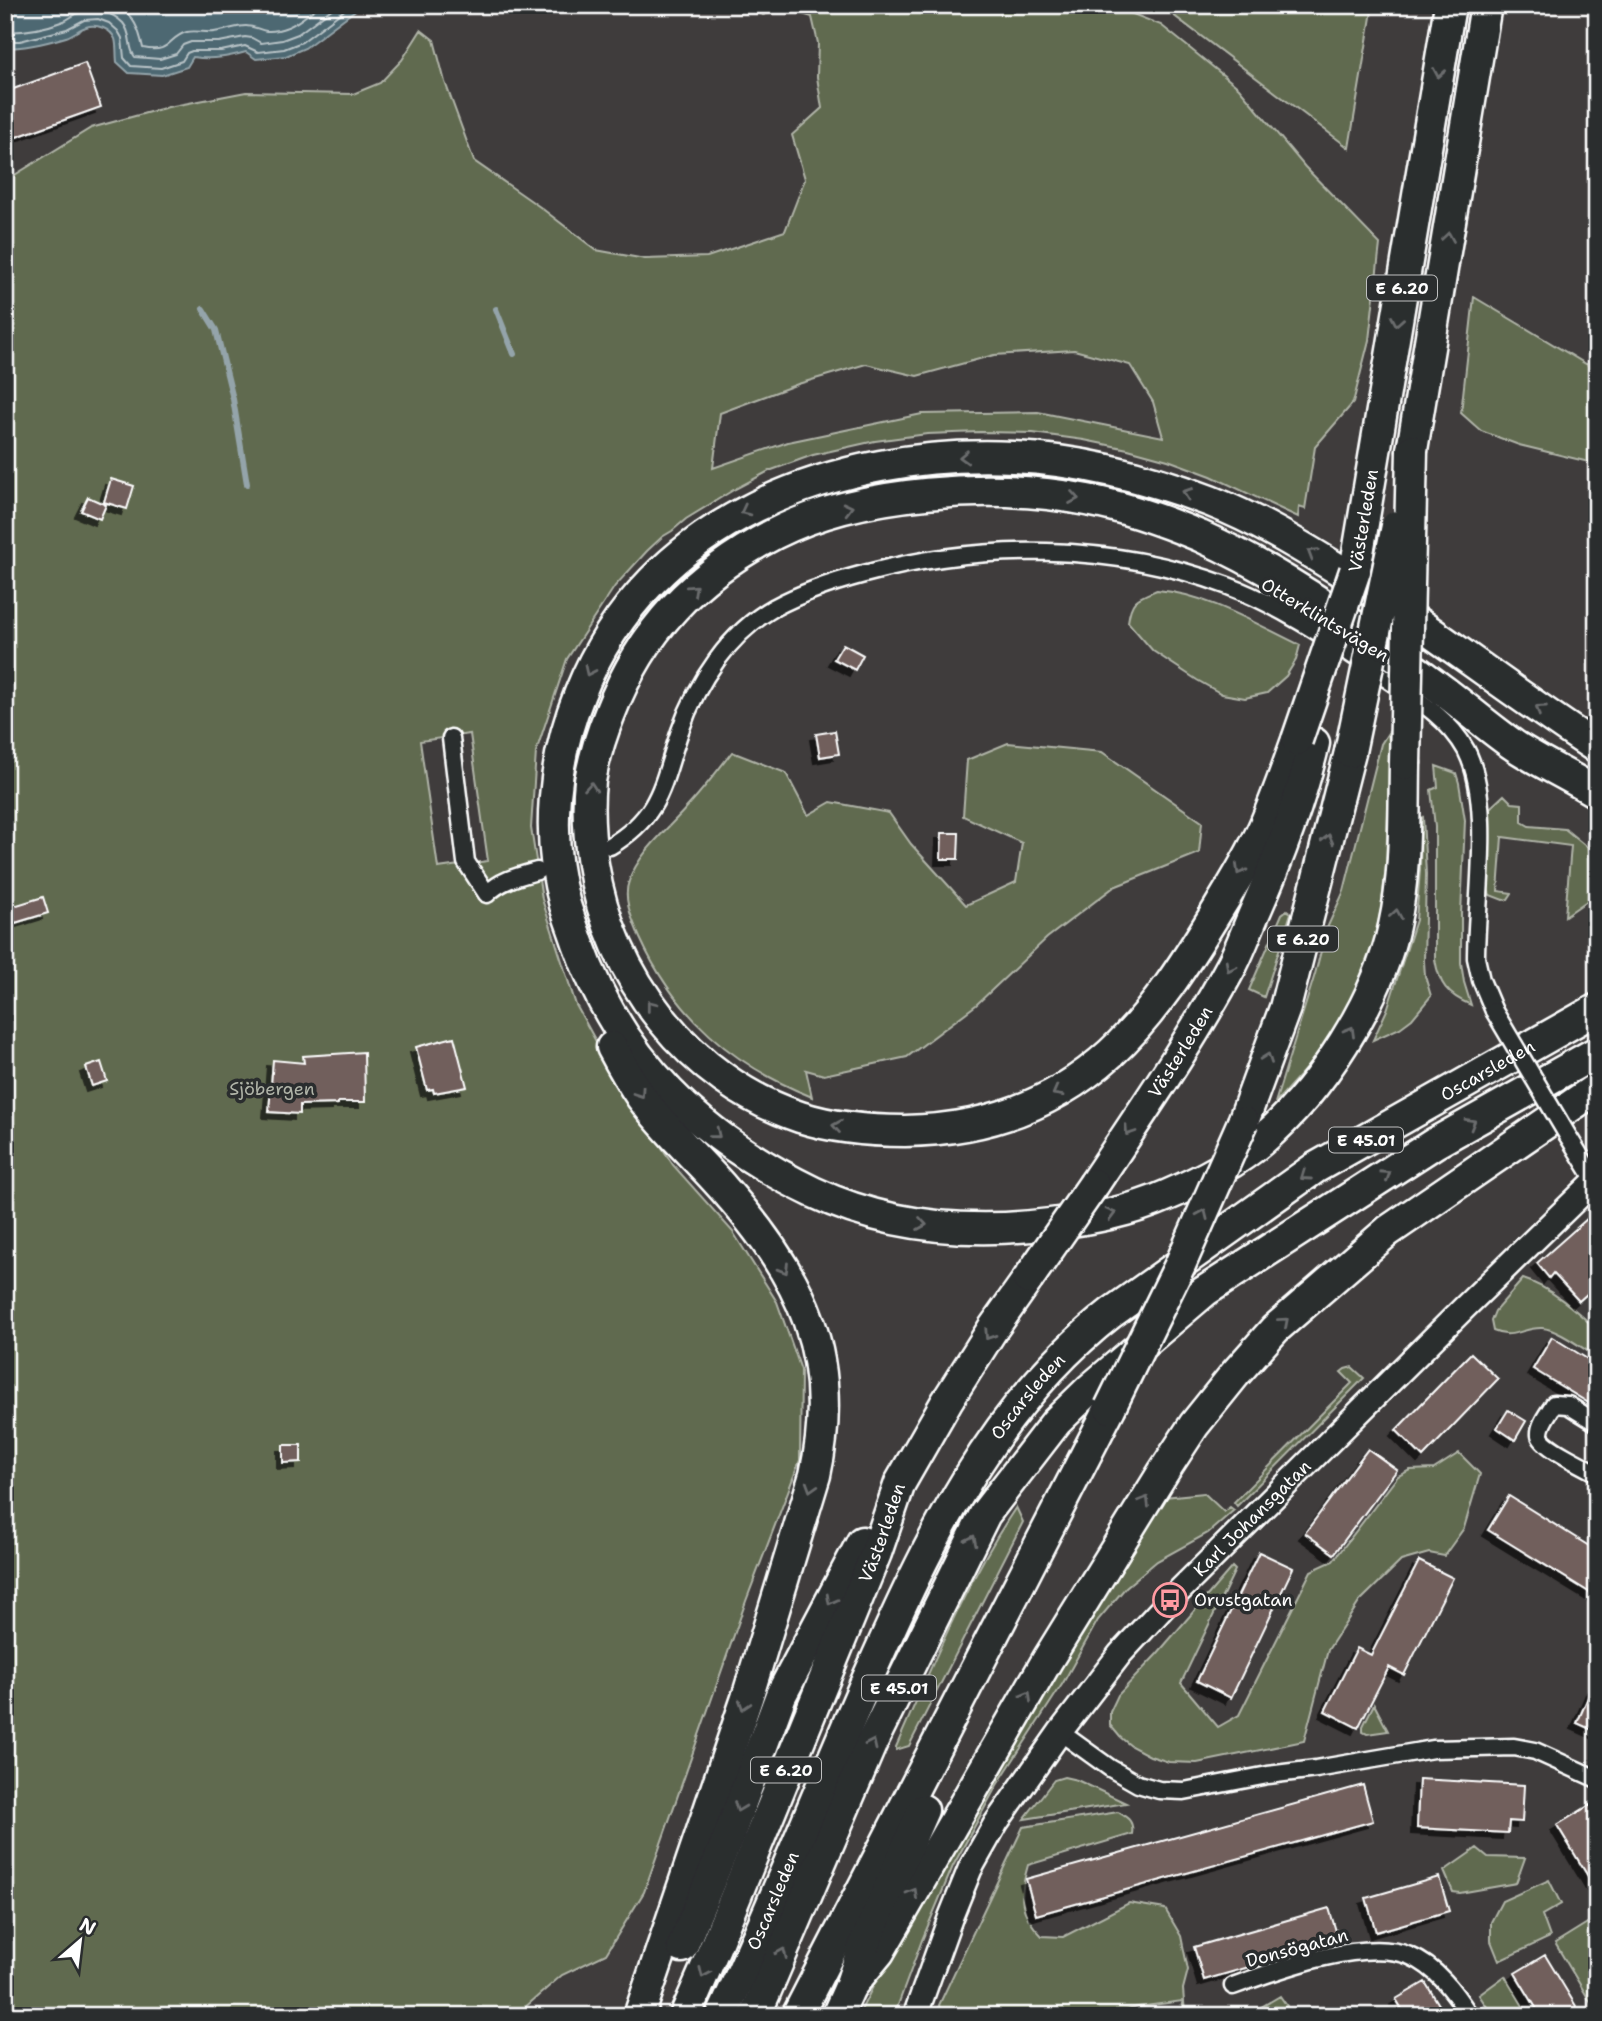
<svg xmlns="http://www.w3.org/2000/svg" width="1602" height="2021" font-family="'Shantell Sans',sans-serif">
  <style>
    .green { fill: #616a50; stroke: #b0b4a8; stroke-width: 2; fill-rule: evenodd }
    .water { fill: #4d6872; stroke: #94a4aa; stroke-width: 2 }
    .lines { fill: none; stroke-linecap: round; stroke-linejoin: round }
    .shore { stroke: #b8c3c7; stroke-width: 2 }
    .stream { stroke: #94a4aa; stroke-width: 6 }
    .building { fill: #715e5c; stroke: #fff; stroke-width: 2; filter: url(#shadow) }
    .street-casing { stroke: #fff; stroke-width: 21 }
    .secondary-casing { stroke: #fff; stroke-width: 28 }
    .highway-casing { stroke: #fff; stroke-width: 35 }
    .street { stroke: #2a2d2e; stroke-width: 16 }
    .secondary { stroke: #2a2d2e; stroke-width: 23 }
    .highway { stroke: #2a2d2e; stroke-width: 30 }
    .street-bridge-casing { stroke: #fff; stroke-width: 21; stroke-linecap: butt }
    .highway-bridge-casing { stroke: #fff; stroke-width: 35; stroke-linecap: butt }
    .street-bridge { stroke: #2a2d2e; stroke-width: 16 }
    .highway-bridge { stroke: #2a2d2e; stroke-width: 30 }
    .oneway { stroke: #6a6c6d }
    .labels { text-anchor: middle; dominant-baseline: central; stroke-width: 7; stroke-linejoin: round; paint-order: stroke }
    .shield { fill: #2a2d2e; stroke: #bfc0c0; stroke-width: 2 }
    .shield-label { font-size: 16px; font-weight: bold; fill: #fff }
    .street-label { font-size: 18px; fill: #fff; stroke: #2a2d2e }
    .park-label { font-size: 18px; fill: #b0b4a8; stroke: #2a2d2e }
    .poi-label { font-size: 18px; fill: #fff; stroke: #2a2d2e; text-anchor: start }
  </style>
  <defs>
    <filter id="shadow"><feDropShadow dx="-6" dy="6" stdDeviation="0" flood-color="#0009"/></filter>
  </defs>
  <rect width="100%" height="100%" fill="#3f3c3c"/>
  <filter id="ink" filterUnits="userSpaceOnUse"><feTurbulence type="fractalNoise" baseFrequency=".0143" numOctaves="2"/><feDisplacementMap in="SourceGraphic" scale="14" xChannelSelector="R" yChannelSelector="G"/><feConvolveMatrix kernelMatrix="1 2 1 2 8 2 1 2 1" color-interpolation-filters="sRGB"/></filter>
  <g filter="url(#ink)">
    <path class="green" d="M 747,5 L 1110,5 L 1161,25 L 1239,88 L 1305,167 L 1380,244 L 1369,340 L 1353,403 L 1315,447 L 1305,509 L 1299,507 L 1298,517 L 1211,476 L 1168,460 L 1128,449 L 1084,440 L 1033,433 L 980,432 L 927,434 L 875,441 L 813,455 L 769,471 L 735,489 L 686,519 L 672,531 L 662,537 L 647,551 L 615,586 L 567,659 L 536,752 L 531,828 L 542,899 L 576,1005 L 604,1056 L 673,1165 L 733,1232 L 777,1302 L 801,1370 L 800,1460 L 746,1601 L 644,1892 L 606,1954 L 562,1975 L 515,2016 L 5,2016 L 5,181 L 91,128 L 168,107 L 246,92 L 353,94 L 380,83 L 402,60 L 421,30 L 434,40 L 445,82 L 474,161 L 540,207 L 596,250 L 645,259 L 707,257 L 785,231 L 805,179 L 792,135 L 822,108 L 817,77 L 818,43 L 812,17 L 787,9 L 763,15 ZM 1074,350 L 1130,365 L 1153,402 L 1163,437 L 1038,412 L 922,414 L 788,442 L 713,468 L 720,413 L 798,384 L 866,364 L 917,376 L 994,355 ZM 470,734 L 488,861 L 438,868 L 420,741 Z
      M 1152,5 L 1373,5 L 1349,148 L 1169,12 Z
      M 1474,297 L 1586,364 L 1597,367 L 1597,464 L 1519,445 L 1481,431 L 1461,413 Z
      M 1157,590 C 1207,594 1254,623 1300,645 L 1296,660 L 1286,676 L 1267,693 L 1245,698 L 1222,694 L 1197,680 L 1153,651 L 1128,622 C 1131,599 1137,598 1157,590 Z
      M 1388,733 L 1390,751 L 1386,866 L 1381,909 L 1375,938 L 1349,1005 L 1332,1035 L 1317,1056 L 1275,1103 L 1315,974 L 1327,928 L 1344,891 L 1381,744 Z
      M 1008,743 L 1102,752 L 1202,822 L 1199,853 L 1114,887 L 1047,938 L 976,1005 L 907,1057 L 824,1075 L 806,1070 L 812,1097 C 733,1065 676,1017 640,938 C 633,921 622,899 629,881 C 639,852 668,829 688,806 C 704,789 718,770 732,752 L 786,773 L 808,815 L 831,802 L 889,813 L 911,844 L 966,905 L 1016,882 L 1022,843 L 963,816 L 967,760 Z
      M 1436,766 L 1456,773 L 1459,783 L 1465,820 L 1461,914 L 1461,963 L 1464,982 L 1471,1005 C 1447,995 1439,984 1435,959 L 1435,827 L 1431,790 L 1438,787 Z
      M 1504,795 L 1512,803 L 1522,804 L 1522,822 L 1529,826 L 1565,829 L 1588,848 L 1597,863 L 1597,887 L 1591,898 L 1565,916 L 1571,846 L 1502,837 L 1498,891 L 1512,893 L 1508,899 L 1503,900 L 1490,895 L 1488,889 L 1490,808 Z
      M 1423,817 L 1426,874 L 1424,961 L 1425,976 L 1431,996 L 1412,1019 L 1400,1028 L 1373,1040 L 1387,1010 L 1416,920 L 1420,870 L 1421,818 Z
      M 1287,910 L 1291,913 L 1264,997 L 1249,990 L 1282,914 Z
      M 1523,1279 C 1550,1287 1577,1311 1597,1330 L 1597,1357 C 1583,1349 1558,1329 1542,1328 C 1524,1327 1513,1340 1493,1331 L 1491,1321 L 1495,1311 Z
      M 1352,1367 L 1364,1378 L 1237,1506 L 1234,1502 L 1352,1383 L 1341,1372 L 1345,1369 Z
      M 1459,1453 L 1480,1474 L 1464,1528 L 1444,1556 L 1429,1553 L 1401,1561 L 1360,1601 L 1328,1650 L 1304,1741 L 1197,1763 L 1169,1762 L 1150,1756 L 1131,1746 L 1120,1737 L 1110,1725 L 1110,1712 L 1118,1695 L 1157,1654 L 1232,1567 L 1235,1570 L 1181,1683 L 1218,1727 L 1239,1715 L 1311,1571 L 1333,1561 L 1398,1476 L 1410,1470 L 1434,1469 Z
      M 1204,1493 L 1224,1512 L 1230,1507 L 1234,1510 L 1208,1533 L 1157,1561 L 1126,1587 L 1098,1620 L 1063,1683 L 997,1785 L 953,1866 L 922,1940 L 894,2016 L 858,2016 L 892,1949 L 1007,1753 L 1164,1497 Z
      M 1016,1507 L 1023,1522 L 909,1746 L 896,1750 L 896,1747 C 932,1666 966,1581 1016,1507 Z
      M 1374,1704 L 1388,1731 L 1367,1734 L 1363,1732 L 1363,1726 Z
      M 1064,1777 L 1077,1780 L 1126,1803 L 1024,1819 L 1054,1780 Z
      M 1118,1812 C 1128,1818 1134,1821 1132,1834 L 1028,1865 C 1019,1896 1018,1912 1042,1936 L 1063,1937 L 1129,1903 L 1165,1909 L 1181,1936 L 1188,1970 L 1183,1989 L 1185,2014 L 1182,2001 L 1138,2007 L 1105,2016 L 942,2016 L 939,2005 L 1023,1827 Z
      M 1477,1848 L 1488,1857 L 1525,1858 L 1516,1883 L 1460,1893 L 1453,1892 L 1444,1871 Z
      M 1549,1880 L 1561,1904 L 1542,1915 L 1550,1937 L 1499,1961 L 1491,1941 L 1491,1922 L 1502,1901 Z
      M 1597,1917 L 1597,2013 L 1555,1943 Z
      M 1505,1976 L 1529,2016 L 1493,2016 L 1479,1995 Z
      M 1280,1996 L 1287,2006 L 1273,2016 L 1246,2016 Z"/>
    <path class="water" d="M 5,5 L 362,5 L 305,48 L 286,56 L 256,59 L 246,52 C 228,57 212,60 193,57 L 187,67 L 162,75 L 129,73 L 117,62 C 116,55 117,45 115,39 C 111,29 96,23 86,27 C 79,29 73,35 66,37 C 46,43 26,48 5,48 Z"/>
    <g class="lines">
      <path class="shore" d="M 117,5 C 134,16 139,29 143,48 C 172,54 167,37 187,32 C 195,30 205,33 214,32 C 225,31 235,26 246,26 C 259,26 261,34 278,30 C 294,27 307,15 320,5
        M 5,32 C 24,32 46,28 64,21 C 69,19 73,15 78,13 C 92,6 112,12 123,23 C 133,35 127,47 135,57 L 160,59 L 176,54 L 183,45 L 191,42 L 219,42 L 245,37 L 252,38 L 261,43 L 282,40 L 298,34 L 337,5
        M 5,41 L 20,41 L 67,29 L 84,20 L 98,19 L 109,23 L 118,31 L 122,38 L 124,58 L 131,66 L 161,68 L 182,61 L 187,53 L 192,51 L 221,51 L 245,46 L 258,52 L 284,49 L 302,42 L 351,5"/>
      <path class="stream" d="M 203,309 L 216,330 L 233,399 L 247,484
        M 496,309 L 514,354"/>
    </g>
    <path class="building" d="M 85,63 L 101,107 L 5,141 L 5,92 Z
      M 111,479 L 134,486 L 127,509 L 104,502 Z
      M 88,497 L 106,505 L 100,519 L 81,511 Z
      M 843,644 L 863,655 L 855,670 L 834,659 Z
      M 835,731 L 839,754 L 820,757 L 816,734 Z
      M 942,833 L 959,833 L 958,859 L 941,859 Z
      M 43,897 L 48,913 L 15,923 L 7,908 Z
      M 454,1037 L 467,1087 L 434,1093 L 433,1089 L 427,1090 L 416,1047 Z
      M 364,1052 L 365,1102 L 338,1102 L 338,1104 L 300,1105 L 300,1114 L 269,1112 L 273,1060 L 304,1063 L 303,1056 Z
      M 101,1062 L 107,1081 L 92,1086 L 86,1067 Z
      M 1597,1210 L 1597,1285 L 1579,1301 L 1553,1273 L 1549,1278 L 1537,1263 Z
      M 1552,1337 L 1597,1365 L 1597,1408 L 1533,1369 Z
      M 1471,1353 L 1498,1379 L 1423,1457 L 1396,1430 Z
      M 1508,1410 L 1526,1421 L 1515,1440 L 1497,1428 Z
      M 283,1445 L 301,1445 L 301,1462 L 283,1463 Z
      M 1368,1449 L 1397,1470 L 1334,1554 L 1305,1533 Z
      M 1509,1496 L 1597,1551 L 1597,1597 L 1488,1530 Z
      M 1259,1552 L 1293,1568 L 1231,1698 L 1197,1681 Z
      M 1419,1561 L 1453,1578 L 1404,1675 L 1389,1667 L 1358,1728 L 1325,1711 L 1357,1648 L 1371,1655 Z
      M 1597,1677 L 1597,1732 L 1577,1723 Z
      M 1419,1779 L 1524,1785 L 1522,1822 L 1509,1821 L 1508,1833 L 1417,1828 Z
      M 1363,1785 L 1373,1821 L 1036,1915 L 1026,1879 Z
      M 1590,1805 L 1597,1817 L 1597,1891 L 1557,1825 Z
      M 1439,1877 L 1449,1911 L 1376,1932 L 1366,1898 Z
      M 1329,1908 L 1339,1941 L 1204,1980 L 1194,1947 Z
      M 1545,1955 L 1582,2016 L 1541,2016 L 1515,1973 Z
      M 1425,1982 L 1446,2016 L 1406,2016 L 1396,1999 Z"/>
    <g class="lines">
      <g class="street-casing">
        <path id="street" d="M 451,738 L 466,862 L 487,894 C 501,880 519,876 537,871
          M 610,846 C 662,815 662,783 680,731 C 697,682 729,633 775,607 C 803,592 834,582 864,574 C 982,542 1113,543 1228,586 C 1277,604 1328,638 1371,668 C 1404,692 1446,713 1466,750 C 1493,802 1476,898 1476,958 L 1481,980 L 1494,1011
          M 1568,1136 L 1595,1180
          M 1597,1423 L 1568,1405 L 1554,1404 C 1549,1413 1539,1424 1540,1435 C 1541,1446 1586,1467 1597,1473
          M 1060,1732 L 1110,1768 L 1138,1784 L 1159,1790 L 1184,1791 L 1268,1775 L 1316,1769 L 1433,1749 L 1476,1748 L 1514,1747 L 1535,1751 L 1597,1779
          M 1233,1986 C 1277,1970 1365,1937 1410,1956 C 1437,1967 1455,1993 1470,2016"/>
      </g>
      <g class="secondary-casing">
        <g id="secondary">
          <path id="s1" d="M 915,2016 L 951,1916 L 970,1869 L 996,1823 L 1060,1732 L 1120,1654 L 1170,1600 L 1465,1307 L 1597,1179"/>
        </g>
      </g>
      <g class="highway-casing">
        <g id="highway">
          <path d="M 1412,450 L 1486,5"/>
          <path id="s2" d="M 1355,571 L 1450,5"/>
          <path d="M 1297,740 C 1286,770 1276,800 1263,829 C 1250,857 1233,885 1217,911 C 1186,962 1154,1013 1111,1053 C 1053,1106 982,1130 905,1131 C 869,1131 834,1128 800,1117 C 690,1081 610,977 593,864 C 589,837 587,808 590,781 C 594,758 601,735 610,713 C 642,630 695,575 774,534 C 859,490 994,482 1087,500 C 1125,507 1164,521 1200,536 C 1290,576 1370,636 1449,695 C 1471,712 1492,730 1515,746 C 1541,763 1570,776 1597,793"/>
          <path d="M 1405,764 C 1404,818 1406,873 1394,926 C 1378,1001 1320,1091 1261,1141 C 1234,1164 1201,1181 1168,1195 C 1130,1212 1091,1219 1050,1224 C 970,1234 887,1227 813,1192 C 701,1138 620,1062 578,943 C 574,931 569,918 565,905 C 545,836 553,759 580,693 C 649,518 836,449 1013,457 C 1081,460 1147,477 1210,501 C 1256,519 1299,545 1341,571 C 1428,627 1510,691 1597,748"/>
          <path d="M 612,1047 C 621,1064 631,1082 642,1098 C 666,1131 697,1158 724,1189 C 802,1276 841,1357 815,1475 L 747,1698 L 639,2016"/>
          <path d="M 1243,1122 L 1285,1008 L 1350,752"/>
          <path id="s3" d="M 1094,1184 C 1142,1112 1192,1040 1233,963 C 1241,947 1247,930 1254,914 C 1279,858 1300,803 1314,743"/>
          <path d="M 682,1947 L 729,1835 L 781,1695 L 862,1542"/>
          <path d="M 850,1987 L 879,1952 L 1048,1659 L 1164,1471 L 1194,1425 L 1235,1374 L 1275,1329 L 1388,1231 L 1597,1088"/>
          <path id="s4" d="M 685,2016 L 715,1947 L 876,1553 L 900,1483 L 947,1401 L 992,1330 L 1028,1279"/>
          <path id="s5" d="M 722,2016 C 774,1905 818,1791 867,1680 C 928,1543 991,1407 1111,1313 L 1315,1168 L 1597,1009"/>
          <path d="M 755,2016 L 872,1742 L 985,1514 L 1056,1422 L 1090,1389 L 1205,1291 L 1435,1143 L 1597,1052"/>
          <path d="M 797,2016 L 1110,1408"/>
          <path d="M 837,2016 L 850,1987 L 864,1945 L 923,1810"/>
        </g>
      </g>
      <use href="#street" class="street"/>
      <use href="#secondary" class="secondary"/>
      <use href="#highway" class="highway"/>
      <g class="street-bridge-casing">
        <path id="street-bridge" d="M 1494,1011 L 1568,1136"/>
      </g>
      <g class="highway-bridge-casing">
        <path id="highway-bridge" d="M 1297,740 L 1355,571
          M 1350,752 L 1397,526
          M 1405,764 L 1412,450
          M 1028,1279 L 1094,1184
          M 1110,1408 L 1180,1265 L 1243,1122"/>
      </g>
      <use href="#street-bridge" class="street-bridge"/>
      <use href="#highway-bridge" class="highway-bridge"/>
    </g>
    <defs><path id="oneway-chevron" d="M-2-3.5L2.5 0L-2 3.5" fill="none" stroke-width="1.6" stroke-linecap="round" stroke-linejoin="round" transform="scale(1.75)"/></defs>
    <g class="oneway">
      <use href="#oneway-chevron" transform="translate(1439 73) rotate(100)"/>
      <use href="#oneway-chevron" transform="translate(1448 237) rotate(-81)"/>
      <use href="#oneway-chevron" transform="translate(1397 321) rotate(100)"/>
      <use href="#oneway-chevron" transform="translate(964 457) rotate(178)"/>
      <use href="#oneway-chevron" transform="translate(1187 493) rotate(-160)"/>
      <use href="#oneway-chevron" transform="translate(1074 498) rotate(9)"/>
      <use href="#oneway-chevron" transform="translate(848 508) rotate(-14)"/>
      <use href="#oneway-chevron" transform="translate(745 511) rotate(153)"/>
      <use href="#oneway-chevron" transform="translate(1312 553) rotate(-148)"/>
      <use href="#oneway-chevron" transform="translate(693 589) rotate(-42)"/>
      <use href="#oneway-chevron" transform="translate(589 671) rotate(115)"/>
      <use href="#oneway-chevron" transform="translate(1540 709) rotate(-145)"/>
      <use href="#oneway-chevron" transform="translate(591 787) rotate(-85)"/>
      <use href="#oneway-chevron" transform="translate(1328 839) rotate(-76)"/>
      <use href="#oneway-chevron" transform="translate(1240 870) rotate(119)"/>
      <use href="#oneway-chevron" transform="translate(1396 914) rotate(-81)"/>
      <use href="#oneway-chevron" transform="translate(1230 967) rotate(118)"/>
      <use href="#oneway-chevron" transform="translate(651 1005) rotate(-128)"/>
      <use href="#oneway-chevron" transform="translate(1350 1031) rotate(-60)"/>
      <use href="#oneway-chevron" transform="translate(1267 1058) rotate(-70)"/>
      <use href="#oneway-chevron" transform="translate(1057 1092) rotate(151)"/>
      <use href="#oneway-chevron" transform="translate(640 1093) rotate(56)"/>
      <use href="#oneway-chevron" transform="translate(1471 1123) rotate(-30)"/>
      <use href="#oneway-chevron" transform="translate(837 1126) rotate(-171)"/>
      <use href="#oneway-chevron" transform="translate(1129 1131) rotate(124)"/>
      <use href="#oneway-chevron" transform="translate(716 1134) rotate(39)"/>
      <use href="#oneway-chevron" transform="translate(1386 1175) rotate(-33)"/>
      <use href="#oneway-chevron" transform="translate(1305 1176) rotate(145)"/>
      <use href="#oneway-chevron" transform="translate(1111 1214) rotate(-15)"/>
      <use href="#oneway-chevron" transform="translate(1203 1214) rotate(-66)"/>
      <use href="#oneway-chevron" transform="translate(922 1224) rotate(9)"/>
      <use href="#oneway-chevron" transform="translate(784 1269) rotate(59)"/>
      <use href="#oneway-chevron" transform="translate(1284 1322) rotate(-41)"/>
      <use href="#oneway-chevron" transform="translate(989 1335) rotate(123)"/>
      <use href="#oneway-chevron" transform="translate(811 1487) rotate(107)"/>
      <use href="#oneway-chevron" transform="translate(1145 1501) rotate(-59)"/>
      <use href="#oneway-chevron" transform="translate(972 1540) rotate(-64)"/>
      <use href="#oneway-chevron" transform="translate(831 1600) rotate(118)"/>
      <use href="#oneway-chevron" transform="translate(1027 1696) rotate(-60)"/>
      <use href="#oneway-chevron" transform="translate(744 1705) rotate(108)"/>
      <use href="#oneway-chevron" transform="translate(872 1744) rotate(-65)"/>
      <use href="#oneway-chevron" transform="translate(739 1807) rotate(111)"/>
      <use href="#oneway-chevron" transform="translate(913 1893) rotate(-60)"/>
      <use href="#oneway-chevron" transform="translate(782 1953) rotate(-67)"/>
      <use href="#oneway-chevron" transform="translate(704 1973) rotate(114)"/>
    </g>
  </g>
  <defs>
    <g id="bus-ring" transform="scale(1.75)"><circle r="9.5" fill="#2a2d2e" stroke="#ff9aa2" stroke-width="1.5"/><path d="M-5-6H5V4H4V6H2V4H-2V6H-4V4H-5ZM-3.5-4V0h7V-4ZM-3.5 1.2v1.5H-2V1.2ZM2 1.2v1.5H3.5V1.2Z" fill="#ff9aa2"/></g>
  </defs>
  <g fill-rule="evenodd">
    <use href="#bus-ring" x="1170" y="1600"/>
  </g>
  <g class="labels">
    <g class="shield">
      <rect x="1367" y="275.5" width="70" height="25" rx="5"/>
      <rect x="1268" y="926.5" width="70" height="25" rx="5"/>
      <rect x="1329" y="1127.5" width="74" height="25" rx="5"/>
      <rect x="862" y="1675.5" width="74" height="25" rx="5"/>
      <rect x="751" y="1757.5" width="70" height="25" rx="5"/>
    </g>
    <g class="shield-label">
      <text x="1402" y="288">E 6.20</text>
      <text x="1303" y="939">E 6.20</text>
      <text x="1366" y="1140">E 45.01</text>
      <text x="899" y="1688">E 45.01</text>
      <text x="786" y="1770">E 6.20</text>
    </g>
    <g class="street-label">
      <text stroke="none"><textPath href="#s2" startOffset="51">Västerleden</textPath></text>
      <text transform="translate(1325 620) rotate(31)">Otterklintsvägen</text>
      <text stroke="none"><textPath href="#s3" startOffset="158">Västerleden</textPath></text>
      <text stroke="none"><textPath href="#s5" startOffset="1260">Oscarsleden</textPath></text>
      <text stroke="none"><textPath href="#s5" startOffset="693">Oscarsleden</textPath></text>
      <text stroke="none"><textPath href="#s1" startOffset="609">Karl Johansgatan</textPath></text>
      <text stroke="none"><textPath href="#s4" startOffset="522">Västerleden</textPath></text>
      <text stroke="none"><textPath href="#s5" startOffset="126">Oscarsleden</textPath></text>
      <text transform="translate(1297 1948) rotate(-15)">Donsögatan</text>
    </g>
    <g class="park-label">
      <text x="272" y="1089">Sjöbergen</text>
    </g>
    <g class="poi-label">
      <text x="1194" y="1600">Orustgatan</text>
    </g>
  </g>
  <rect width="1602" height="2021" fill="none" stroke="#2a2d2e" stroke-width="28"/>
  <rect x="14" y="14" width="1574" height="1993" fill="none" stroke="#fff" stroke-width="2.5" filter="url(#ink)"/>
  <g transform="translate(80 1941) rotate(28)" stroke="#2a2d2e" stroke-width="5" paint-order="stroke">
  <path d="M0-5L12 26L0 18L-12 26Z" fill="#ffffff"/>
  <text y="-10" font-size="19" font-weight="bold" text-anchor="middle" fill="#ffffff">N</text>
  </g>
</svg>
